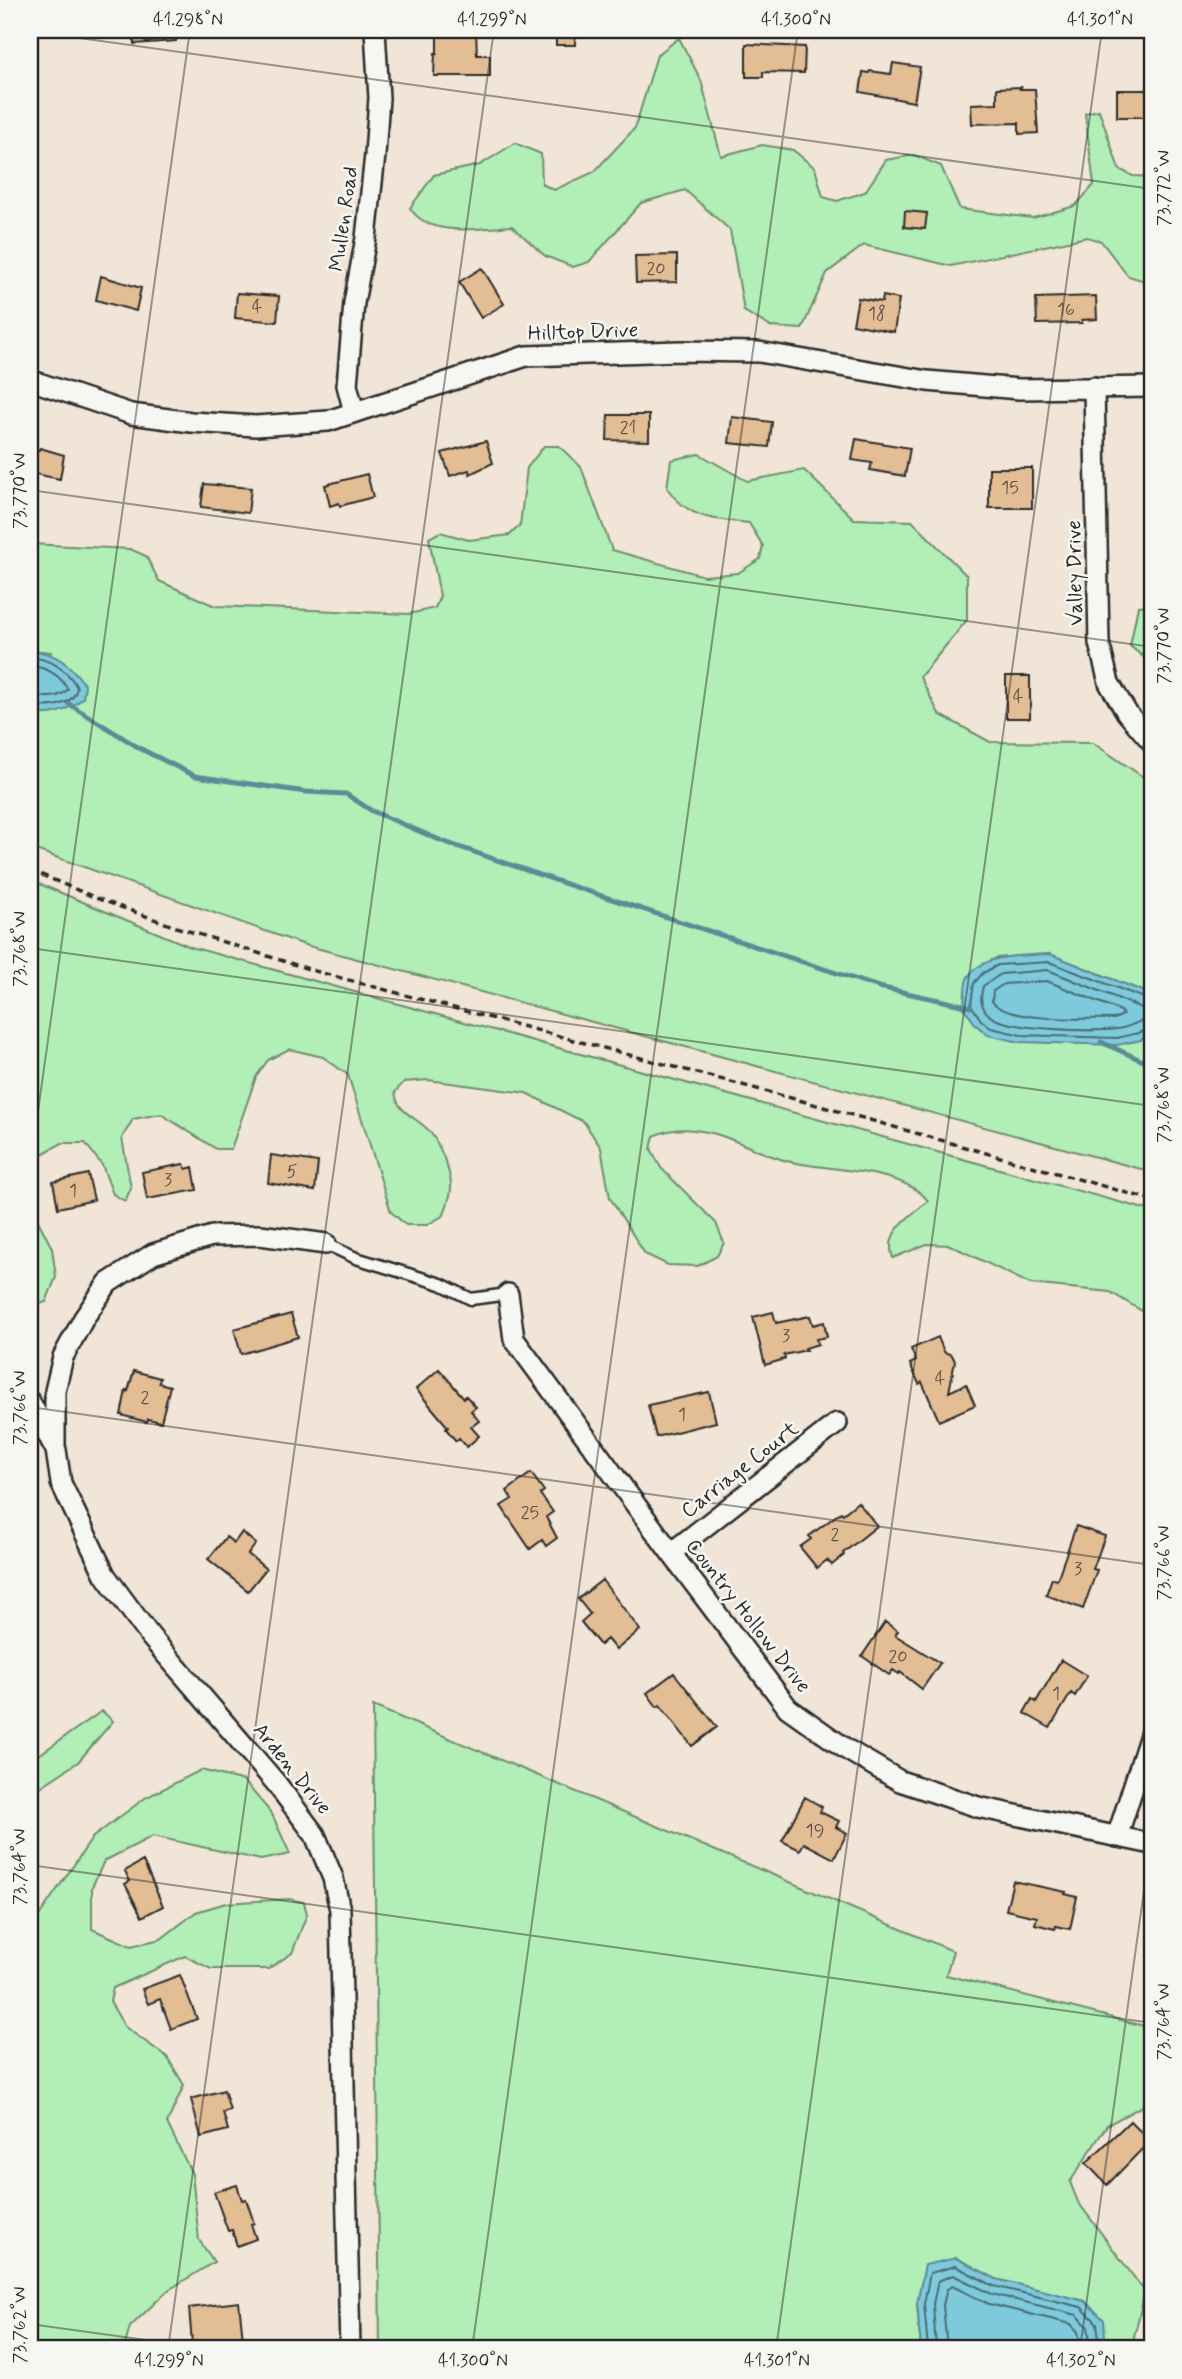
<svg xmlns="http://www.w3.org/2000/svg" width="1182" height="2379" font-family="Mynerve,sans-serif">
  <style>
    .green { fill: #b1efb6; stroke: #6e8d70; stroke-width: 2 }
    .water { fill: #7ecadd; stroke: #5d8a96; stroke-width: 2 }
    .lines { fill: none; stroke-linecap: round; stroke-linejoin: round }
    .shore { stroke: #4c6b72; stroke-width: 2 }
    .stream { stroke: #5d8a96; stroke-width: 5 }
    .building { fill: #e3bd94; stroke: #2b2b2b; stroke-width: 2 }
    .service-casing { stroke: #2b2b2b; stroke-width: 15 }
    .minor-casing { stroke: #2b2b2b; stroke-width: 24 }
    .path { stroke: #2b2b2b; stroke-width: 3.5; stroke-dasharray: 7 5; stroke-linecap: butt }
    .service { stroke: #f6f6f2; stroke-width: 10 }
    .minor { stroke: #f6f6f2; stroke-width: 19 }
    .ticks { fill: none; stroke: #2b2b2b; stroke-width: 2; stroke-opacity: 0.45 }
    .labels { text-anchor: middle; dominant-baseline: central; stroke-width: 5; stroke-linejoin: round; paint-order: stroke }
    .number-label { font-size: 18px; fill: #595045 }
    .street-label { font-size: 21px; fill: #2b2b2b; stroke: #f6f6f2 }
    .neatline { fill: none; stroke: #2b2b2b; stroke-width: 2.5 }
    .ticks-label { font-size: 18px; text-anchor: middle; fill: #2b2b2b }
  </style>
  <rect width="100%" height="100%" fill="#f0e5d6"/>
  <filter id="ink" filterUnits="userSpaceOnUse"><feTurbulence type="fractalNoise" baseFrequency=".0143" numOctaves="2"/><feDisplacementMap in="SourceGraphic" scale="14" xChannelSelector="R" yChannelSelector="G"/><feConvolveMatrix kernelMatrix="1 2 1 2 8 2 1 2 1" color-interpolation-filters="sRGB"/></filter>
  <g filter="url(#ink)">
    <path class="green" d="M 679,38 L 701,80 L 721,156 L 762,145 L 793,150 L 815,168 L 823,197 L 837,201 L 865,192 L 886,160 L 914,155 L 941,166 L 960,209 L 1033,218 L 1075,206 L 1094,185 L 1085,113 L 1099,110 L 1119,169 L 1133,176 L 1152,177 L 1152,283 L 1128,276 L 1101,241 L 1087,237 L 951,266 L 864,245 L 827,273 L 802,329 L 771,327 L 744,311 L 730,230 L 685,190 L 641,203 L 589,262 L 573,267 L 545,256 L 512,226 C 479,228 430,239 410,208 L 434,175 L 480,165 L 515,143 L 541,154 L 542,184 L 554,190 L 594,172 L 635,128 L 657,55 Z
      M 544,446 L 559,446 L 581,467 L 612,550 L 704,576 L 738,573 L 760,559 L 763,546 L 749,523 C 714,519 689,520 667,488 L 671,460 L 699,454 L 747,481 L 804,470 L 854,519 L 912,521 L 967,576 L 967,620 L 920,677 L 939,714 L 990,742 L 1093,743 L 1152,783 L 1152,995 L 1050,954 L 996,958 L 978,968 L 967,980 L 1141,1040 L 1152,1032 L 1152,1172 L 305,945 L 30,848 L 30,711 L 40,715 L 51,652 L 30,650 L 30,544 L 130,549 L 146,556 L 159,581 L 215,606 L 409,614 L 435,608 L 440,596 L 429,538 L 440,532 L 469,540 L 510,535 L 520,525 L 527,468 Z
      M 1152,605 L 1152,664 L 1130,646 L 1138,606 Z
      M 30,880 L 191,947 L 1152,1211 L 1152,1317 L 1110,1292 L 1030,1284 L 950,1245 L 927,1244 L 893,1258 C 883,1231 911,1216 928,1201 C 905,1168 825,1171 787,1161 C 759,1154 728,1134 701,1131 C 685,1128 668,1129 654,1136 L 651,1149 L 661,1168 L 716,1223 L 724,1243 L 717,1256 L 698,1266 L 668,1265 L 645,1254 L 610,1198 L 601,1148 L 584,1122 L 526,1093 L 428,1080 L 404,1082 L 395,1092 C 397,1114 418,1117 430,1132 C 439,1143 452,1174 451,1188 C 451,1197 446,1207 444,1215 L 427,1225 L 406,1225 L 391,1212 L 348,1075 L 323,1057 L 289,1049 L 268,1060 L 256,1077 L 231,1149 L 216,1149 L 161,1114 L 133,1119 L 122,1138 L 131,1188 L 125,1201 L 113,1194 L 102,1165 L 85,1143 L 62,1143 L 31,1160 L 30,1162 Z
      M 30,1205 L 52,1248 L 56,1277 L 46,1302 L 30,1307 Z
      M 373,1706 L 953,1951 L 946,1975 L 1152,2028 L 1152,2101 L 1107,2125 L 1070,2182 L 1078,2202 L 1145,2292 L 1131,2349 L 1116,2349 L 1116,2344 L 1105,2338 L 1085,2301 L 996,2279 L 956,2258 L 917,2303 L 921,2349 L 380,2349 Z
      M 102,1711 L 113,1721 L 78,1762 L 30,1794 L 30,1757 L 40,1754 Z
      M 201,1770 L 244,1781 L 272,1814 L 290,1854 L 261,1860 L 153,1836 L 104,1861 L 92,1887 L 92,1929 L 131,1946 L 161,1939 L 196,1912 L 226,1903 L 289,1899 L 304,1902 L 307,1914 L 292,1953 L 268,1969 L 211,1969 L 185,1956 L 113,1988 L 110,2002 L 125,2027 L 167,2057 L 184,2085 L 167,2123 L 192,2174 L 199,2240 L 214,2262 L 167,2291 L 130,2327 L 124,2349 L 30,2349 L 30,1929 L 93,1837 L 145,1798 Z"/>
    <path class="water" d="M 30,650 C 56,653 69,663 85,685 L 83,698 C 68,711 48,719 30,711 Z
      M 1050,954 L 1152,995 L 1152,1032 L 1141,1040 L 1117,1045 L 1020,1042 L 988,1035 L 976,1025 L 964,1008 C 965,1000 964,987 967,979 C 980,953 1026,956 1050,954 Z
      M 956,2258 L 996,2279 L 1085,2301 L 1104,2320 L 1105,2338 L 1117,2344 L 1116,2349 L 921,2349 L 917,2303 L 925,2265 Z"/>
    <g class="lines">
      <path class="shore" d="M 30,657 C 51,659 66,668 77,687 C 74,708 45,708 30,705
        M 30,666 C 45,667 59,674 68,689 C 59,700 42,697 30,696
        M 1047,981 L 1121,1011 L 1123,1015 L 1114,1019 C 1088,1018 1006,1023 992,1001 L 993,991 L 1004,984 Z
        M 1152,1001 L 1049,962 L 998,965 L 983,973 L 974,983 L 971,1005 L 981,1020 L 991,1028 L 1021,1035 L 1117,1038 L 1138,1033 L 1152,1027
        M 1152,1010 L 1144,1009 L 1048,970 L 1001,974 L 983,986 C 980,998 980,1006 989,1015 C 1004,1030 1094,1032 1117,1029 C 1130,1028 1140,1019 1152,1018
        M 928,2349 L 924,2304 L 930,2273 L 955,2266 L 994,2286 L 1081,2307 L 1097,2323 L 1099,2340 L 1109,2349
        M 936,2349 L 933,2304 L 938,2281 L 953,2275 L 992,2294 L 1077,2315 L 1088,2327 L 1090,2342 L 1095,2349
        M 947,2349 L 943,2305 L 947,2289 L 952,2286 L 989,2304 L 1071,2324 L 1078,2332 L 1082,2349"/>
      <path class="stream" d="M 69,704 L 141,749 L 195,776 L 306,792 L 346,794 L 372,811 L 442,841 L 566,884 L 879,987 L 971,1007
        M 1101,1042 L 1152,1065"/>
    </g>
    <path class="building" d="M 133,30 L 175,30 L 176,41 L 134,44 Z
      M 437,30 L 476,30 L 477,55 L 490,55 L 490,76 L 434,76 L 435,53 L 437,53 Z
      M 556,30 L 576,30 L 575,45 L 556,45 Z
      M 746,44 L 805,47 L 804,73 L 763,72 L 763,77 L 746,77 Z
      M 893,63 L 920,67 L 914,102 L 860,92 L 863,72 L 869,73 L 870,71 L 891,74 Z
      M 1021,87 L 1020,89 L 1035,89 L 1038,133 L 1019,134 L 1019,123 L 972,124 L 971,104 L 997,103 L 997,88 Z
      M 1117,90 L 1152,90 L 1152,117 L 1117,117 Z
      M 905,211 L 927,213 L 925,229 L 904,227 Z
      M 677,255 L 677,282 L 636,283 L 635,256 Z
      M 482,268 L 504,304 L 481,318 L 459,282 Z
      M 101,276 L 141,288 L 136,311 L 96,300 Z
      M 237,293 L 279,296 L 277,322 L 235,318 Z
      M 883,296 L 899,299 L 894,332 L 853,324 L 858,298 L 882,302 Z
      M 1096,296 L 1097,319 L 1082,320 L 1082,323 L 1037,324 L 1036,298 Z
      M 608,415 L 649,415 L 649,441 L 607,440 Z
      M 732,417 L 772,422 L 769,447 L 729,443 Z
      M 856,439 L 910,448 L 905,476 L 870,470 L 872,463 L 852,460 Z
      M 486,441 L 493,463 L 470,474 L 469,470 L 450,476 L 442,453 Z
      M 40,448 L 64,455 L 60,479 L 30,473 L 30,449 L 39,450 Z
      M 989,468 L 1032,468 L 1032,508 L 989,508 Z
      M 367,474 L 373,497 L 340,506 L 339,503 L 330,506 L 325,485 Z
      M 204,484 L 251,488 L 248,513 L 201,507 Z
      M 1006,676 L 1030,676 L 1030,718 L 1006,718 Z
      M 271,1155 L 318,1162 L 315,1191 L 268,1183 Z
      M 184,1164 L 186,1169 L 193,1167 L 197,1190 L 147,1199 L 142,1172 Z
      M 88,1174 L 94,1200 L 58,1208 L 53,1182 Z
      M 773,1312 L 776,1323 L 810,1316 L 813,1325 L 824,1322 L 827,1337 L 816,1339 L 818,1344 L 805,1348 L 806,1350 L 784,1355 L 785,1359 L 765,1365 L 753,1317 Z
      M 291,1314 L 298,1337 L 241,1354 L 234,1329 Z
      M 938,1337 L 944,1352 L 952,1355 L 955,1361 L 949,1392 L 966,1384 L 975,1405 L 939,1421 L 922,1382 L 919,1384 L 910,1364 L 916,1361 L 911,1349 Z
      M 439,1369 L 464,1398 L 466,1396 L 476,1407 L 471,1411 L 479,1421 L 471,1427 L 479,1436 L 467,1447 L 459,1438 L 456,1441 L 446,1429 L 448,1427 L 416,1389 Z
      M 134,1371 L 160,1378 L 159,1383 L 170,1386 L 161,1422 L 148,1419 L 147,1422 L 121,1415 L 126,1390 L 128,1391 Z
      M 709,1392 L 716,1422 L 656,1437 L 648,1405 Z
      M 531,1473 L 544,1491 L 540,1494 L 553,1512 L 546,1517 L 557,1538 L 546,1546 L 542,1540 L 530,1549 L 501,1506 L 512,1499 L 507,1491 Z
      M 858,1502 L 877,1526 L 843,1553 L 844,1555 L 832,1565 L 827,1560 L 817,1568 L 800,1547 L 811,1539 L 809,1536 L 841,1512 L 843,1514 Z
      M 1076,1526 L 1105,1536 L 1093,1569 L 1097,1570 L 1083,1609 L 1046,1595 L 1052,1578 L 1057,1580 Z
      M 242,1532 L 256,1544 L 248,1554 L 266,1569 L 248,1591 L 208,1559 L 226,1537 L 234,1543 Z
      M 602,1580 L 640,1630 L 616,1650 L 607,1639 L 600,1645 L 581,1622 L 590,1614 L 578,1599 Z
      M 885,1622 L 898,1631 L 895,1635 L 940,1663 L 922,1689 L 900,1672 L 899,1674 L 893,1670 L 889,1675 L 862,1656 Z
      M 1061,1660 L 1087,1676 L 1075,1696 L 1071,1693 L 1050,1728 L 1024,1713 L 1032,1699 L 1036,1702 Z
      M 674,1673 L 717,1727 L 692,1746 L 660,1705 L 657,1707 L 647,1693 Z
      M 805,1797 L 822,1807 L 820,1812 L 839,1821 L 836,1827 L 847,1833 L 834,1859 L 804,1843 L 800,1850 L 782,1841 Z
      M 143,1861 L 163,1906 L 142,1917 L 125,1884 L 130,1881 L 125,1871 Z
      M 1013,1881 L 1066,1892 L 1065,1894 L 1077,1897 L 1070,1929 L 1056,1926 L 1055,1929 L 1035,1924 L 1037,1917 L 1006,1910 Z
      M 180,1975 L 197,2019 L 171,2029 L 160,1999 L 148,2004 L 142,1989 Z
      M 224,2090 L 230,2110 L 223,2112 L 228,2130 L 201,2137 L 191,2099 Z
      M 1130,2121 L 1150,2141 L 1107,2185 L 1086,2163 Z
      M 237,2185 L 242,2200 L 246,2199 L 254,2223 L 251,2224 L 256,2239 L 237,2246 L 232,2230 L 228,2231 L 214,2192 Z
      M 239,2302 L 244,2349 L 224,2349 L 223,2339 L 192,2343 L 189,2308 Z"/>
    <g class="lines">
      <g class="service-casing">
        <path id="service" d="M 326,1244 L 356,1258 L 441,1284 L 471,1299 L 508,1294"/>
      </g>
      <g class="minor-casing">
        <path id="minor" d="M 30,380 L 131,414 L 191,422 L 256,426 L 328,421 L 526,356 L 680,351 L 759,352 L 927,381 L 1019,389 L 1152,387
          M 1094,387 L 1099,643 L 1109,683 L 1127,713 L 1152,742
          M 354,412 L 347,385 L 354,303 L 366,238 L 375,155 L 379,98 L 375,30
          M 508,1294 L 514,1339 L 671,1553 L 788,1708 L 846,1749 L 900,1781 L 978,1807 L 1152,1844
          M 30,1402 L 56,1450 L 61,1483 L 105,1575 L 150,1636 L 276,1783 L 315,1835 L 333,1878 L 340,1910 L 350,2349
          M 55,1445 L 55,1391 L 63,1357 L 84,1318 L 108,1283 L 153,1254 L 212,1236 L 260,1235 L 326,1244
          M 671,1553 L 837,1423
          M 1117,1837 L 1152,1729"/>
      </g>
      <path class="path" d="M 30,870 L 96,898 L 176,927 L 315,971 L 806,1102 L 1152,1200"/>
      <use href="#service" class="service"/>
      <use href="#minor" class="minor"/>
    </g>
  </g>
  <path class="ticks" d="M 30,31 L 1152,189M 30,490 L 1152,647M 30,948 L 1152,1106M 30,1168 L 190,30M 30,1407 L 1152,1565M 30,1865 L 1152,2023M 30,2324 L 211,2349M 168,2349 L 494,30M 472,2349 L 798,30M 776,2349 L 1102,30M 1080,2349 L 1152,1833"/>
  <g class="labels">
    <g class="number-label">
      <text x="656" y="269">20</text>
      <text x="257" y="307">4</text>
      <text x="1066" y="310">16</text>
      <text x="877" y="314">18</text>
      <text x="628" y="428">21</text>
      <text x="1010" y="488">15</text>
      <text x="1018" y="697">4</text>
      <text x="292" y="1172">5</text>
      <text x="168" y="1180">3</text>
      <text x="73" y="1191">1</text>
      <text x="786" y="1336">3</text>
      <text x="940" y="1379">4</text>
      <text x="145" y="1398">2</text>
      <text x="682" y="1415">1</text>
      <text x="530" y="1513">25</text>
      <text x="835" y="1535">2</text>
      <text x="1078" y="1569">3</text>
      <text x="898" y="1657">20</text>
      <text x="1056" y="1694">1</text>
      <text x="815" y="1831">19</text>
    </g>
    <g class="street-label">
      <text transform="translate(344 219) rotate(-82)">Mullen Road</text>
      <text transform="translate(583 332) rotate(-2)">Hilltop Drive</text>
      <text transform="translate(1075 573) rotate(-91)">Valley Drive</text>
      <text transform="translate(740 1470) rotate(-38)">Carriage Court</text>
      <text transform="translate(748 1616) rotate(52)">Country Hollow Drive</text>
      <text transform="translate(292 1769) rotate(51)">Arden Drive</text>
    </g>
  </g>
  <rect width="1182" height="2379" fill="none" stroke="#f6f6f2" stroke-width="77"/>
  <rect x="38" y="38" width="1106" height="2302" class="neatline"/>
  <g class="ticks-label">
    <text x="188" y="25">41.298°N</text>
    <text x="492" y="25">41.299°N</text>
    <text x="796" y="25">41.300°N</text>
    <text x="1100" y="25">41.301°N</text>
    <text transform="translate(1163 188) rotate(-90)" y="6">73.772°W</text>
    <text transform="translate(19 491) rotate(-90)" y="6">73.770°W</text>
    <text transform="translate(1163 646) rotate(-90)" y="6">73.770°W</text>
    <text transform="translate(19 949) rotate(-90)" y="6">73.768°W</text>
    <text transform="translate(1163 1105) rotate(-90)" y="6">73.768°W</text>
    <text transform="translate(19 1408) rotate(-90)" y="6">73.766°W</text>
    <text transform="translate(1163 1563) rotate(-90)" y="6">73.766°W</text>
    <text transform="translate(19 1867) rotate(-90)" y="6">73.764°W</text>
    <text transform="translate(1163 2022) rotate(-90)" y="6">73.764°W</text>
    <text transform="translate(19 2325) rotate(-90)" y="6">73.762°W</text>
    <text x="169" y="2366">41.299°N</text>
    <text x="473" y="2366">41.300°N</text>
    <text x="777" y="2366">41.301°N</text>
    <text x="1081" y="2366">41.302°N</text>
  </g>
</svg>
